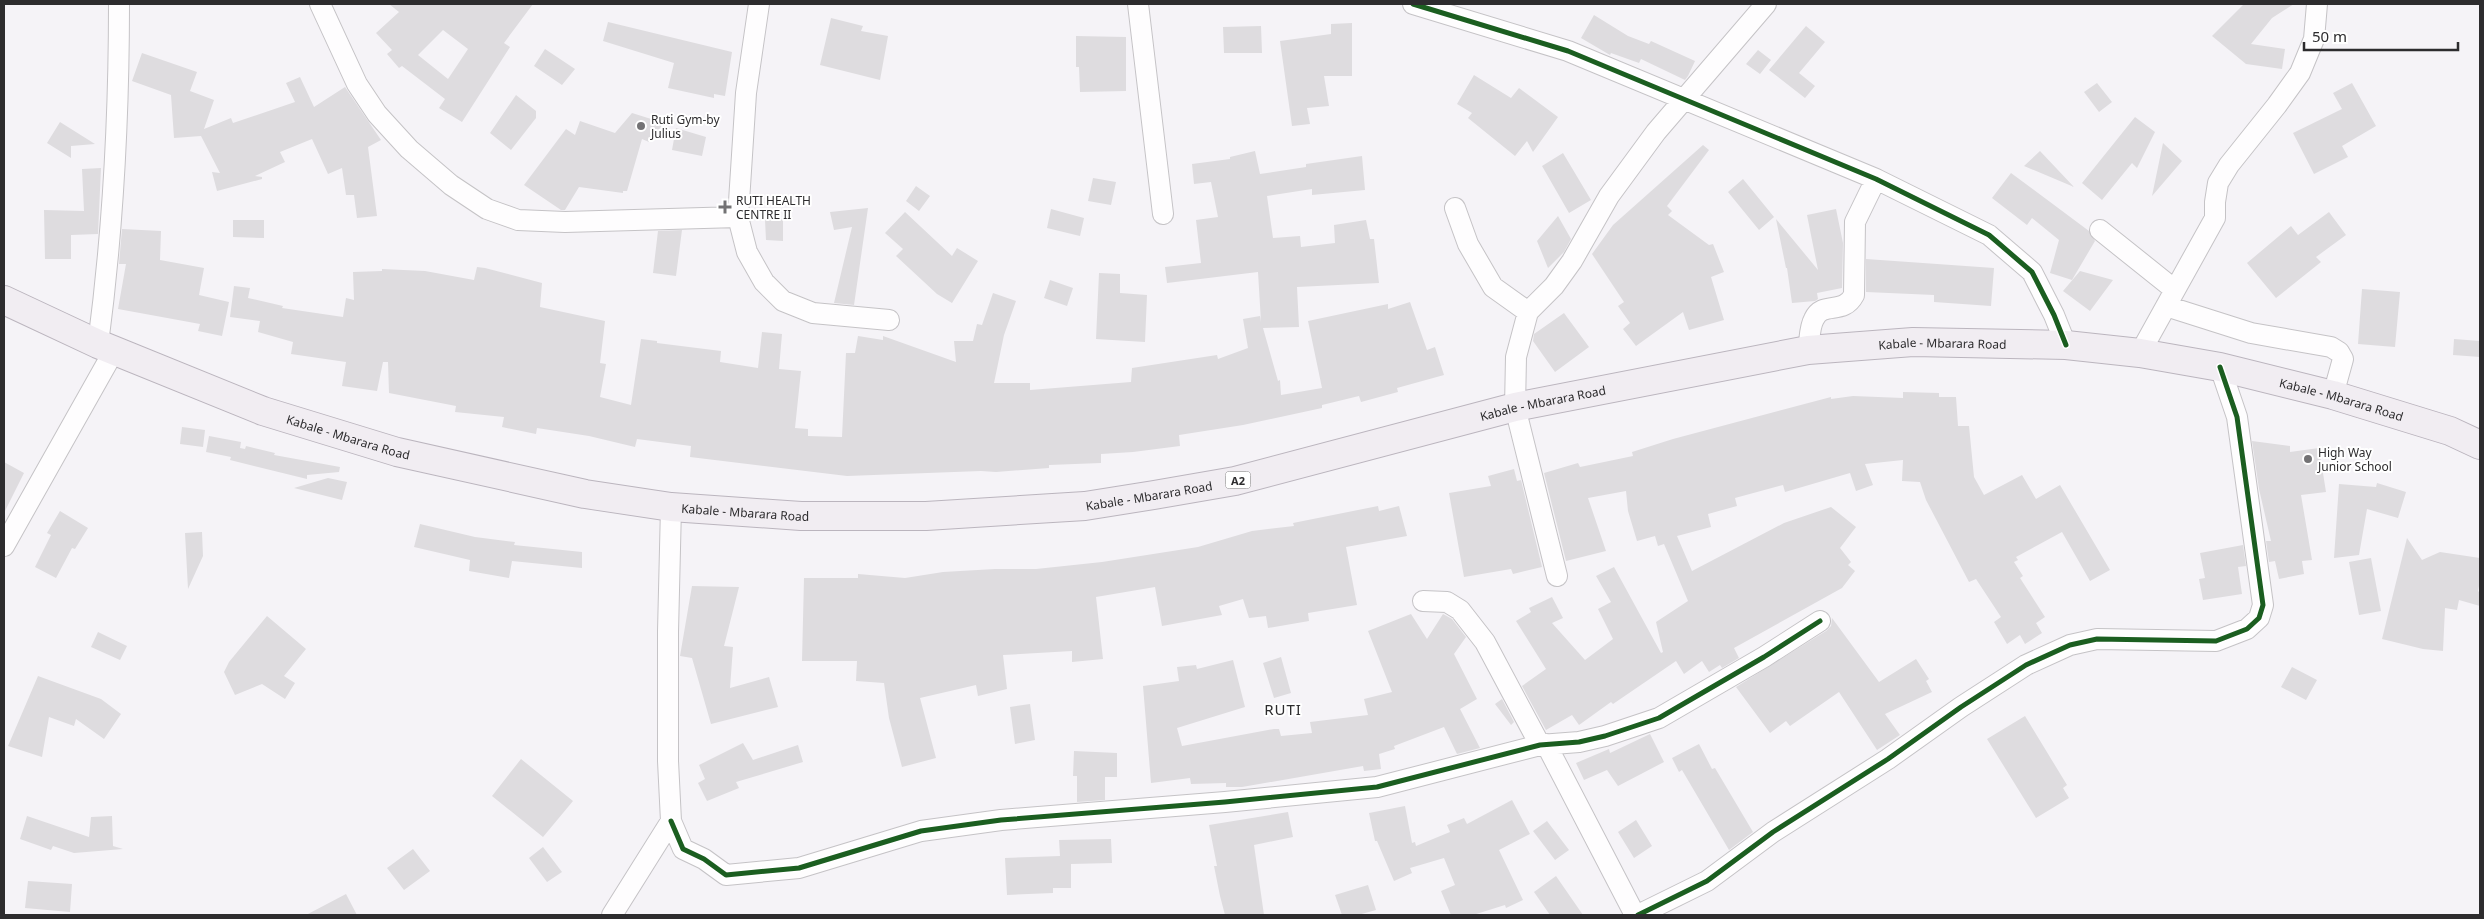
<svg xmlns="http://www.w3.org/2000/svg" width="2484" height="919" font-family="'Noto Sans',sans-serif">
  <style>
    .building { fill: #dedcdf; fill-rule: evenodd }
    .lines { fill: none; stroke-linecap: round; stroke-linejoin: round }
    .minor-casing { stroke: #c5c3c6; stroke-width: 22 }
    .primary-casing { stroke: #bbb5be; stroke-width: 30 }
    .minor { stroke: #fefdfe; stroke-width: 20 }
    .primary { stroke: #f1edf2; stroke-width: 28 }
    .cycleway-casing { stroke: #fff; stroke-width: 8 }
    .cycleway { stroke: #1b5e20; stroke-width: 5 }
    .poi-dot { fill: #737274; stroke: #fff; stroke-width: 2 }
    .labels { text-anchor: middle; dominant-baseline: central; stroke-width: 4; stroke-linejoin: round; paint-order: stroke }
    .shield { fill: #fff; stroke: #6c6b6d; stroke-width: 1 }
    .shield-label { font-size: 11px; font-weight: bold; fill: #2d2c2e }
    .poi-label { font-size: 12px; fill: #2d2c2e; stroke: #fff; text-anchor: start }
    .street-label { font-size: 12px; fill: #2d2c2e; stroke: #fff }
    .quarter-label { font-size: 15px; letter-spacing: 1px; fill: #2d2c2e; stroke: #fff }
  </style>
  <rect width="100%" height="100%" fill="#f5f3f7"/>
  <path class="building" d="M 389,4 L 533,4 L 504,43 L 510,47 L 462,122 L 439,108 L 445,99 L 402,66 L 399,68 L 387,54 L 392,50 L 376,33 L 399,12 ZM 443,30 L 468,49 L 448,79 L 418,55 Z
    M 2244,4 L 2294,4 L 2272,18 L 2251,44 L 2285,49 L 2282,69 L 2246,64 L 2212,36 Z
    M 1594,15 L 1628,36 L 1649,44 L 1651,41 L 1695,61 L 1688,76 L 1685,80 L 1641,59 L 1639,63 L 1611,53 L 1610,55 L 1581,38 Z
    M 831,18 L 863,26 L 861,31 L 888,36 L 880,80 L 820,65 Z
    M 608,22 L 732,52 L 725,96 L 714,94 L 714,98 L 668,88 L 674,63 L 603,41 Z
    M 1352,23 L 1352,76 L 1324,76 L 1329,106 L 1307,108 L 1310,124 L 1292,126 L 1280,41 L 1331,34 L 1331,24 Z
    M 1261,26 L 1262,53 L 1224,53 L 1223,27 Z
    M 1806,26 L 1825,42 L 1799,73 L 1815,86 L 1805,98 L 1769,70 Z
    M 1076,36 L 1126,37 L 1126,91 L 1080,92 L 1079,67 L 1076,67 Z
    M 545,49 L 575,69 L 562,85 L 534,66 Z
    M 1758,50 L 1771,60 L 1760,74 L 1746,64 Z
    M 142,53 L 197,72 L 190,91 L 214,100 L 204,129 L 231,118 L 233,123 L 295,102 L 286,83 L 300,77 L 314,107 L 345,87 L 381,140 L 368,147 L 377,216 L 357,218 L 354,195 L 346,195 L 342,168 L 328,174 L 312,139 L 280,152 L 285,162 L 255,176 L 262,177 L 262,179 L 217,191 L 212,172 L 220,173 L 201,136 L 174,138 L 171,95 L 132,81 Z
    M 1474,75 L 1511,98 L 1519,88 L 1558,117 L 1533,152 L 1527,141 L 1515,156 L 1468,118 L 1472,113 L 1457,104 Z
    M 2097,83 L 2112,102 L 2099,112 L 2084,92 Z
    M 2352,83 L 2376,126 L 2342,146 L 2348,157 L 2314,174 L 2293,133 L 2342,109 L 2333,93 Z
    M 516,95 L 536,111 L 536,118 L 511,150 L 490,133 Z
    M 632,113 L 664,123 L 649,142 L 642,139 L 627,191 L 623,191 L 623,193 L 579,187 L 565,210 L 561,210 L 524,185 L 566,129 L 575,135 L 580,121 L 615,133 Z
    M 2135,117 L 2155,132 L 2137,168 L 2132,163 L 2102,200 L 2082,183 Z
    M 60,122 L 95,144 L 71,146 L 71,158 L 47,143 Z
    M 676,128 L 706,137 L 702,156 L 672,150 Z
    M 2163,143 L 2182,161 L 2152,196 Z
    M 1703,145 L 1709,150 L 1667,206 L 1672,211 L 1668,215 L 1709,245 L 1713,244 L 1724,272 L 1711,277 L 1724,320 L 1689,330 L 1683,312 L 1636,346 L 1623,329 L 1630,323 L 1618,306 L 1624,302 L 1592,254 L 1613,225 Z
    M 1255,151 L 1260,174 L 1306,167 L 1306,164 L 1362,156 L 1365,190 L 1312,195 L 1312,189 L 1267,196 L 1273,238 L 1300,236 L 1301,247 L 1335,243 L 1334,225 L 1366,220 L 1370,239 L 1374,239 L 1379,283 L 1297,287 L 1299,327 L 1263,328 L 1278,381 L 1280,380 L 1281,395 L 1322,388 L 1308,321 L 1388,304 L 1388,309 L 1410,302 L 1427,350 L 1435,347 L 1444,375 L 1397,388 L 1398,392 L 1361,402 L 1359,396 L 1322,405 L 1322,408 L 1243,425 L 1179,435 L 1180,446 L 1133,452 L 1101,454 L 1101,463 L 1049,465 L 1049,468 L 996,472 L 981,471 L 847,476 L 690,457 L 691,446 L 637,439 L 635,447 L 589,436 L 537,428 L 536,434 L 502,427 L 504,417 L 455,412 L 456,406 L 389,393 L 388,362 L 383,362 L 377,391 L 342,386 L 346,362 L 291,354 L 293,342 L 258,332 L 260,321 L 230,317 L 234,286 L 250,288 L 248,298 L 283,306 L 282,308 L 343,317 L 346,298 L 354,300 L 353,272 L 382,271 L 382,269 L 425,271 L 474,280 L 477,267 L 485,268 L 542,283 L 540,307 L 605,321 L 600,363 L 606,364 L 600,397 L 631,405 L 641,339 L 657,341 L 657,343 L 721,351 L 720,362 L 758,368 L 762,332 L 782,334 L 779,369 L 801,371 L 795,428 L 808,429 L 808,436 L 842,437 L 846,353 L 855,353 L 858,336 L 883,340 L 883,336 L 956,362 L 954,341 L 973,341 L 977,324 L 982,325 L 993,293 L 1016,301 L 1004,335 L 994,383 L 1030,383 L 1030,390 L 1131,382 L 1132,368 L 1217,355 L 1218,359 L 1248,348 L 1243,319 L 1260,316 L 1261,322 L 1258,272 L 1167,283 L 1165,267 L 1201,263 L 1196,220 L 1218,217 L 1211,182 L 1194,184 L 1192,164 L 1230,159 L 1230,157 Z
    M 2040,151 L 2074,187 L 2024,166 Z
    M 1563,153 L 1591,200 L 1569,213 L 1542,166 Z
    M 101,168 L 98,234 L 71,235 L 71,259 L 45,259 L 44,210 L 84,211 L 82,169 Z
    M 2011,173 L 2089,231 L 2095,241 L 2072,280 L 2050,273 L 2059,240 L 2032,218 L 2027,225 L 1992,198 Z
    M 1093,178 L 1116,182 L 1111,205 L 1088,201 Z
    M 1743,179 L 1774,217 L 1759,230 L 1728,192 Z
    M 916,186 L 930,196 L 919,211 L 906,201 Z
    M 868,208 L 854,305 L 834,303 L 852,227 L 834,230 L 830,212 Z
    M 1051,209 L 1084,218 L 1080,236 L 1047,228 Z
    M 1836,209 L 1843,243 L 1842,288 L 1817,293 L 1818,299 L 1815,301 L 1792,303 L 1787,268 L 1786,268 L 1776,219 L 1818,270 L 1807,215 Z
    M 905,212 L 952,256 L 957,248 L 978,261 L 952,303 L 937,294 L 896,256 L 903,249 L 885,233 Z
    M 2329,212 L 2346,235 L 2316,257 L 2321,262 L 2276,298 L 2247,263 L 2291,226 L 2298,235 Z
    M 1558,216 L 1571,239 L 1564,252 L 1548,268 L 1537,241 Z
    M 783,218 L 783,241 L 766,240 L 765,220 Z
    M 233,220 L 264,220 L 264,238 L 233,237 Z
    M 122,229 L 161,231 L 160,260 L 204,268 L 199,295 L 229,302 L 222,336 L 198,331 L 200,324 L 118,309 L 126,264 L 119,264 Z
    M 682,230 L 676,276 L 653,273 L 658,231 Z
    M 1866,259 L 1994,268 L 1991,306 L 1934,302 L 1934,295 L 1866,292 Z
    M 2080,271 L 2113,280 L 2090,311 L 2063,291 Z
    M 1099,273 L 1120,274 L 1120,293 L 1147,295 L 1145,342 L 1096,339 Z
    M 1050,280 L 1073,288 L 1067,306 L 1044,298 Z
    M 2362,289 L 2400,292 L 2395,347 L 2358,344 Z
    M 1564,313 L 1589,347 L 1555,372 L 1533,341 L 1534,334 Z
    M 2454,339 L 2480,341 L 2480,357 L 2453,355 Z
    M 1903,392 L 1939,393 L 1939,397 L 1956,397 L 1958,426 L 1969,426 L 1974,477 L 1984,495 L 2022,475 L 2036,499 L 2060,485 L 2110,570 L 2090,581 L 2062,532 L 2016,557 L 2018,560 L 2014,562 L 2023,576 L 2020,578 L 2045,617 L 2036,623 L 2042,633 L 2025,644 L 2020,635 L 2007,644 L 1994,622 L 2001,617 L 1976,579 L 1969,582 L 1926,500 L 1920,482 L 1902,481 L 1903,460 L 1865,464 L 1873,485 L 1856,491 L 1850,473 L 1785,492 L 1783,485 L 1735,498 L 1737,506 L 1708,514 L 1711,527 L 1677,536 L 1692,571 L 1784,523 L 1831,507 L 1856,527 L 1840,548 L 1851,562 L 1848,565 L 1855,571 L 1842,588 L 1734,648 L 1739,658 L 1722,668 L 1720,665 L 1709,672 L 1702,661 L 1684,674 L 1676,661 L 1613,704 L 1611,702 L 1579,725 L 1572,715 L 1546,730 L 1522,686 L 1546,669 L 1516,621 L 1531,612 L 1529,608 L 1552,597 L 1563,618 L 1552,623 L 1585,660 L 1613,639 L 1598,609 L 1611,602 L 1596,576 L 1614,567 L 1661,653 L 1663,652 L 1656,622 L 1688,601 L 1664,544 L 1658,546 L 1655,536 L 1637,541 L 1628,511 L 1626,491 L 1588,498 L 1606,551 L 1566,561 L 1544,473 L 1578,463 L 1580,467 L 1633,456 L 1632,452 L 1673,439 L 1831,397 L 1831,399 L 1853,396 L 1903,398 Z
    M 182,427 L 205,430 L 203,447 L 180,444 Z
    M 209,436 L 241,442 L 240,448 L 245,449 L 246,446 L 275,453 L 274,455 L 340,467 L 339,472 L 307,475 L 307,479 L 230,460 L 231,457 L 206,452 Z
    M 2252,441 L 2290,446 L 2290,452 L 2319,448 L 2326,492 L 2301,495 L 2312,560 L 2302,561 L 2304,574 L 2279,579 L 2275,561 L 2269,562 L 2266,541 L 2271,541 L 2259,489 Z
    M 4,462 L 24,473 L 4,513 Z
    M 1514,469 L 1517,481 L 1521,480 L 1542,567 L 1513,574 L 1511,569 L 1464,577 L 1449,493 L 1491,486 L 1488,476 Z
    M 328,478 L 347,482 L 342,500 L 294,488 Z
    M 2377,483 L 2406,492 L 2398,518 L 2367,509 L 2359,555 L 2334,558 L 2339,484 L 2376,487 Z
    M 1378,506 L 1379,511 L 1399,506 L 1407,536 L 1346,547 L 1357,605 L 1308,613 L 1309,621 L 1268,628 L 1266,616 L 1249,618 L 1243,599 L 1219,606 L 1222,615 L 1162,626 L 1155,587 L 1096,597 L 1103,659 L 1072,662 L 1072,651 L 1003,655 L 1007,689 L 978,696 L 976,685 L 920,698 L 936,758 L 902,767 L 889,718 L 884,683 L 856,681 L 857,661 L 802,661 L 804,578 L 858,578 L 858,574 L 905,578 L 943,572 L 995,569 L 1036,569 L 1102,562 L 1198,547 L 1252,531 L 1294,526 L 1293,523 Z
    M 60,511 L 88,528 L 75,549 L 72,548 L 56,578 L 35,567 L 51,535 L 47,533 Z
    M 420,524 L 475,537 L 515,542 L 514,545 L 582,552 L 582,568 L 512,561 L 509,578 L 469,571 L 470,560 L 414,547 Z
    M 202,532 L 203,556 L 188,589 L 185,533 Z
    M 2407,538 L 2422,560 L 2440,552 L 2480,558 L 2480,581 L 2478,591 L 2480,593 L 2480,606 L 2459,600 L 2457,610 L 2445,608 L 2443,651 L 2423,649 L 2382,639 Z
    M 2243,545 L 2246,566 L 2238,567 L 2242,594 L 2203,600 L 2199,579 L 2205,578 L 2200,553 Z
    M 2371,558 L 2381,611 L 2359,615 L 2349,562 Z
    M 692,586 L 739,587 L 724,646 L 733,647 L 730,688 L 769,677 L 778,707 L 711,724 L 692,658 L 680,656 Z
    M 1411,614 L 1427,639 L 1443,614 L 1452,619 L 1466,637 L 1454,654 L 1477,699 L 1460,709 L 1480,748 L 1457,754 L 1444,727 L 1394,746 L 1395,749 L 1379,754 L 1381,769 L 1364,771 L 1363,766 L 1242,787 L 1226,787 L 1226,783 L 1191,784 L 1190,778 L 1151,783 L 1143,686 L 1179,681 L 1177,667 L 1196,665 L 1197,669 L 1233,660 L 1245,707 L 1177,728 L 1182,746 L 1274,729 L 1279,729 L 1281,736 L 1312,733 L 1310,722 L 1368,715 L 1364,699 L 1392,692 L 1368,631 Z
    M 267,616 L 306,649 L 284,676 L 295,683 L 285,699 L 262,684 L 235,695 L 224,672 L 229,662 Z
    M 1832,618 L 1879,682 L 1916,659 L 1929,679 L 1926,681 L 1932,692 L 1885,714 L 1900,735 L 1877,750 L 1839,692 L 1790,726 L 1786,721 L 1770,733 L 1736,687 L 1826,631 L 1831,626 Z
    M 98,632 L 127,646 L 120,660 L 91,647 Z
    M 1281,657 L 1291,693 L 1274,698 L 1263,663 Z
    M 2292,667 L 2317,680 L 2306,700 L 2281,687 Z
    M 38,676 L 101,699 L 121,714 L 104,739 L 76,719 L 74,726 L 49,717 L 42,757 L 8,746 Z
    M 1502,699 L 1514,722 L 1511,725 L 1495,704 Z
    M 1030,704 L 1035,740 L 1015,744 L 1010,707 Z
    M 2025,716 L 2067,785 L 2063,788 L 2069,798 L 2036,818 L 1987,739 Z
    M 1650,734 L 1664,762 L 1618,786 L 1607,770 L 1584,780 L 1576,763 L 1609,749 L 1610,753 Z
    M 743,743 L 753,760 L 798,745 L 803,762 L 736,782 L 739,788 L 707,801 L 698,783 L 705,779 L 699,765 Z
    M 1699,744 L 1712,769 L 1715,768 L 1753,832 L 1729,850 L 1682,770 L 1679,772 L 1672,758 Z
    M 1074,751 L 1117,753 L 1117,777 L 1105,777 L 1105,800 L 1077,802 L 1077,776 L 1073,776 Z
    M 521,759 L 573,801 L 543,837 L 492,796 Z
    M 1512,800 L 1530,834 L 1499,850 L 1523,900 L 1506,908 L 1505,905 L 1473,915 L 1451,915 L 1441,891 L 1455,885 L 1444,858 L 1410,868 L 1412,873 L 1394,881 L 1377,841 L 1375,841 L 1369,813 L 1405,806 L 1412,843 L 1415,842 L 1416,846 L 1450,832 L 1447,825 L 1464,818 L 1467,824 Z
    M 1288,812 L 1293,837 L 1254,845 L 1264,915 L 1225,915 L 1220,896 L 1214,866 L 1217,866 L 1209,825 Z
    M 27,816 L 89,837 L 91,817 L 112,816 L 113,846 L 123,849 L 74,853 L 53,846 L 51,850 L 20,839 Z
    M 1636,820 L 1652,846 L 1634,858 L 1618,832 Z
    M 1547,821 L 1569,850 L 1555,860 L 1533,831 Z
    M 1111,839 L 1112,863 L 1071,864 L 1071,888 L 1053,888 L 1053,893 L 1007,895 L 1005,858 L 1060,856 L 1059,840 Z
    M 543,847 L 562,872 L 547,882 L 529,858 Z
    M 413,849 L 430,871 L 404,890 L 387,868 Z
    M 1556,876 L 1583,915 L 1550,915 L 1534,892 Z
    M 28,881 L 72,884 L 70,912 L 25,908 Z
    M 1368,885 L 1376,910 L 1358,915 L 1342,915 L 1335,895 Z
    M 346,894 L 357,915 L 306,915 Z"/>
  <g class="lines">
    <g class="minor-casing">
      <path id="minor" d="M 320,4 L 357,84 L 377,114 L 409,149 L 451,185 L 487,209 L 518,220 L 565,222 L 738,217
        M 759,4 L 746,93 L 738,217 L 747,252 L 764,282 L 783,301 L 813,313 L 889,320
        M 1138,4 L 1163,214
        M 1413,4 L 1568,51 L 1876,179 L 1989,235 L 2032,272 L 2054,315 L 2066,345
        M 1455,208 L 1468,244 L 1493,287 L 1528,312
        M 2100,230 L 2175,290
        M 2166,306 L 2251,333 L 2331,347 L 2339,352 L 2343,359 L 2333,395
        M 98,344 C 113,231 119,118 119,4
        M 1808,350 C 1810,340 1809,328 1814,319 C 1823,300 1843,316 1854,295 L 1855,222 L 1876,179
        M 2140,353 L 2215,218 L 2215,202 L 2218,183 L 2229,165 L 2277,105 L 2300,73 L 2314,39 L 2317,4
        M 4,546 L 115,349
        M 1557,576 L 1515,407 L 1516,357 L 1528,312 L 1554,286 L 1572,261 L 1609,196 L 1656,132 L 1766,4
        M 1423,601 L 1447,602 L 1460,610 L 1485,642 L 1540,745
        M 1546,744 L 1635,915
        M 671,821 L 683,849 L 704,859 L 726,875 L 799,868 L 921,831 L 1001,820 L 1225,802 L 1377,787 L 1540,745 L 1579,742 L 1605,736 L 1659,718 L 1764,657 L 1820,621
        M 612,915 L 671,821 L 668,761 L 668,632 L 671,507
        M 1638,915 L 1707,881 L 1773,832 L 1888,759 L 1961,707 L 2026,665 L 2070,645 L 2097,639 L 2216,641 L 2247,629 L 2259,618 L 2263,605 L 2237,417 L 2220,367"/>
    </g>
    <g class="primary-casing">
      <g id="primary">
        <path id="s1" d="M 4,300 L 98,344 L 263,411 L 397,452 L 585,494 L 671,507 L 801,516 L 926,516 L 1085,506 L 1154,495 L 1235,481 L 1515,407 L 1808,350 L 1913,342 L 2066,345 L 2140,353 L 2220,367 L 2333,395 L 2450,431 L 2480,445"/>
      </g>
    </g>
    <use href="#minor" class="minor"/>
    <use href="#primary" class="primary"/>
    <g class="cycleway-casing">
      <path id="cycleway" d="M 1413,4 L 1568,51 L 1876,179 L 1989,235 L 2032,272 L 2054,315 L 2066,345
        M 671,821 L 683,849 L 704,859 L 726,875 L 799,868 L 921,831 L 1001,820 L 1225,802 L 1377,787 L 1540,745 L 1579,742 L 1605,736 L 1659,718 L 1764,657 L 1820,621
        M 1638,915 L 1707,881 L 1773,832 L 1888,759 L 1961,707 L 2026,665 L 2070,645 L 2097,639 L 2216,641 L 2247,629 L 2259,618 L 2263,605 L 2237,417 L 2220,367"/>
    </g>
    <use href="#cycleway" class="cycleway"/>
  </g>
  <g class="poi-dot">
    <circle cx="641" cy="126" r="5"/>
    <path d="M722.5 199.5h5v5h5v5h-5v5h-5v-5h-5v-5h5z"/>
    <circle cx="2308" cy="459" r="5"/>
  </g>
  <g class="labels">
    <rect class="shield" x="1225.5" y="471.5" width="25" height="17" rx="4"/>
    <g class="shield-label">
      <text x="1238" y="480">A2</text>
    </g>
    <g class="poi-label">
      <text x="651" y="119">Ruti Gym-by<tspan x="651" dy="14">Julius</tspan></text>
      <text x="736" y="200">RUTI HEALTH<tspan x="736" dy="14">CENTRE II</tspan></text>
      <text x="2318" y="452">High Way<tspan x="2318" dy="14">Junior School</tspan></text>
    </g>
    <g class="street-label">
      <text stroke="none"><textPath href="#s1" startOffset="1991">Kabale - Mbarara Road</textPath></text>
      <text stroke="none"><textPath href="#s1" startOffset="2396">Kabale - Mbarara Road</textPath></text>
      <text stroke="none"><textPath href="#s1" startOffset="1586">Kabale - Mbarara Road</textPath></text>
      <text stroke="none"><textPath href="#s1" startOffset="371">Kabale - Mbarara Road</textPath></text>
      <text stroke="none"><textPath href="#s1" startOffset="1181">Kabale - Mbarara Road</textPath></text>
      <text stroke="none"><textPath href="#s1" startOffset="776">Kabale - Mbarara Road</textPath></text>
    </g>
    <g class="quarter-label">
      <text x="1283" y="709">RUTI</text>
    </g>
  </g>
  <rect width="2484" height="919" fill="none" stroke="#2d2c2e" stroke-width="10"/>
  <path d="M2304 42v8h154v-8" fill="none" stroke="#2d2c2e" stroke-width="2.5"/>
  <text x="2312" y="42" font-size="15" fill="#2d2c2e" stroke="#ffffff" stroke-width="4" paint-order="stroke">50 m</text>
</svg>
